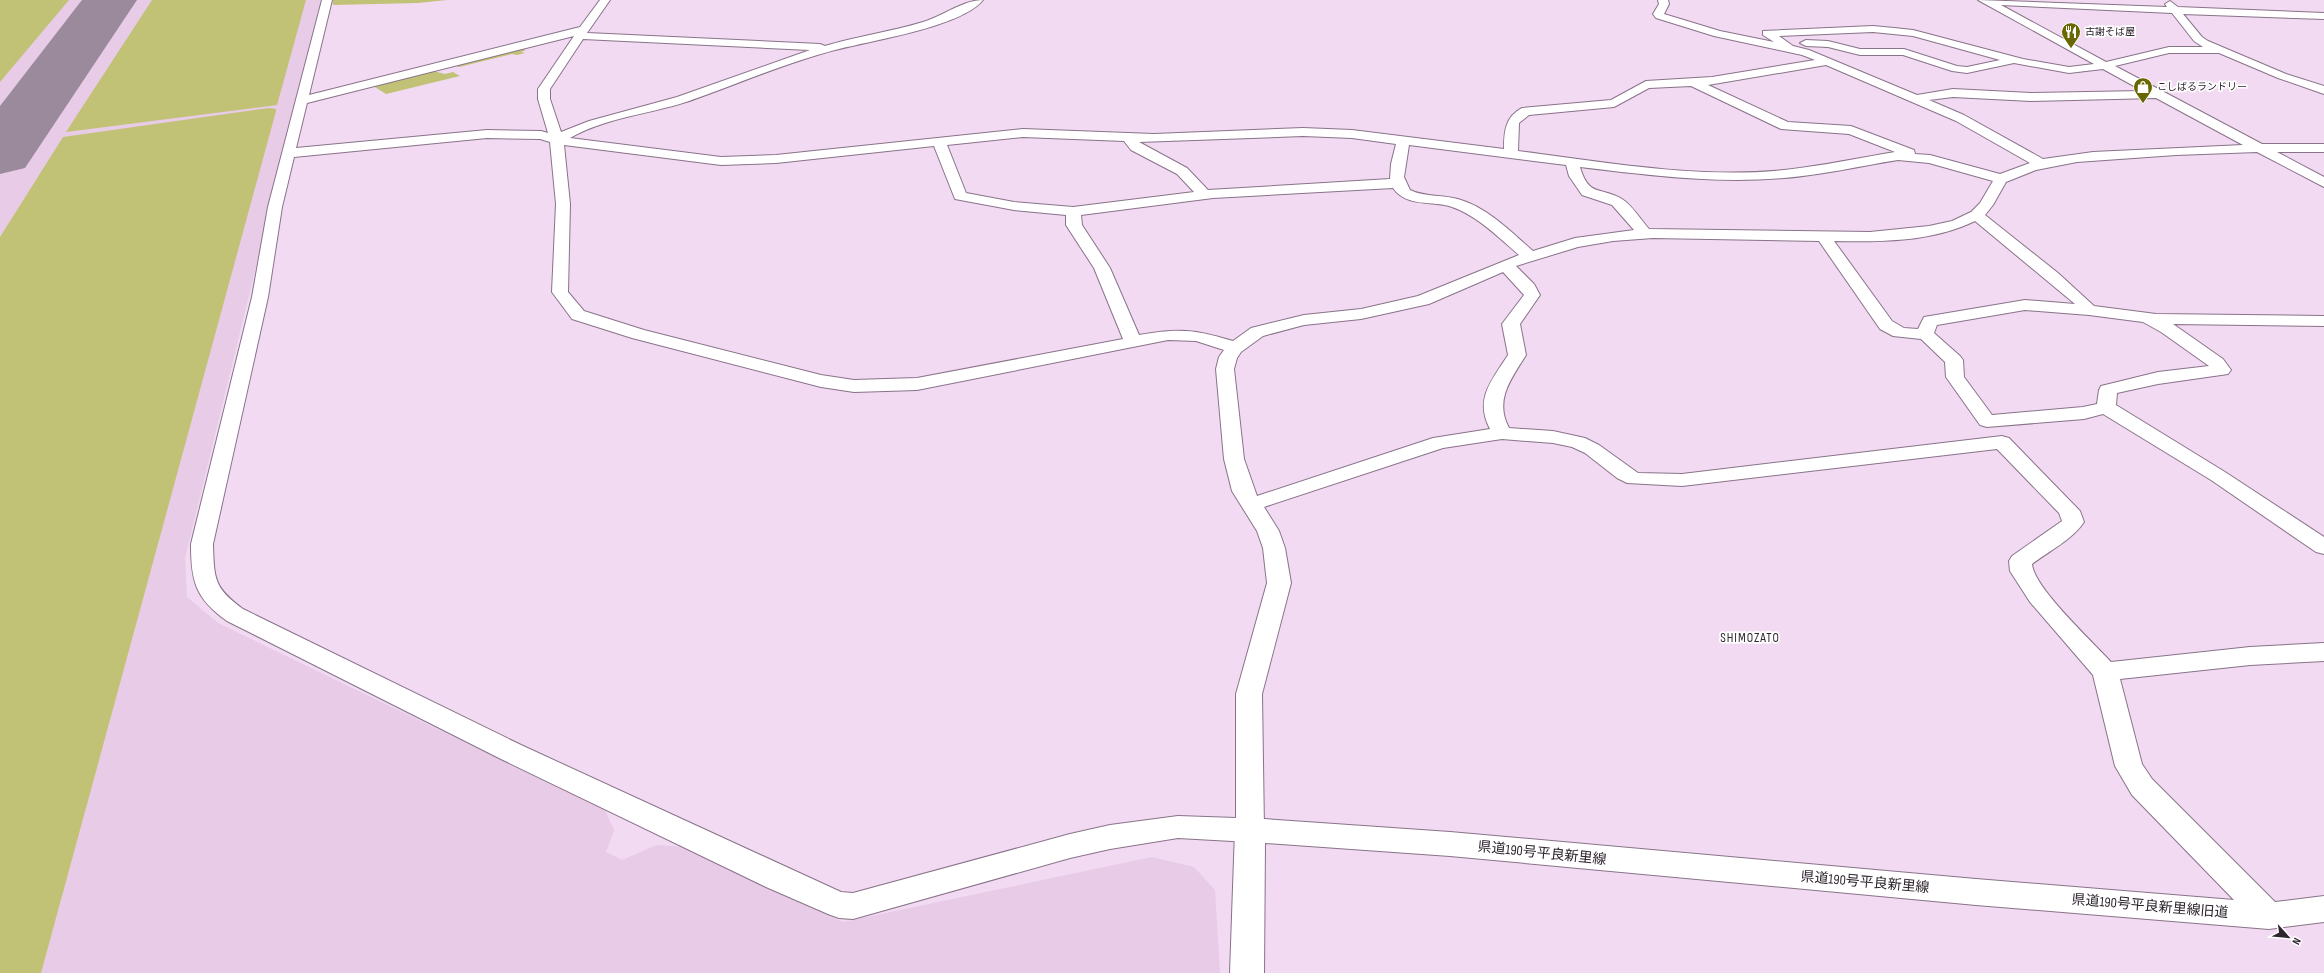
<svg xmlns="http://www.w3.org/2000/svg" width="2324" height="973" font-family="'Sofia Sans Condensed','Noto Sans JP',sans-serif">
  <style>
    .built { fill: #e7cbe7 }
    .green { fill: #c1c275 }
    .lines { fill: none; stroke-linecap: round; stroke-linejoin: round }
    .runway { fill: #9b8a9b; fill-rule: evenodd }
    .minor-casing { stroke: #897389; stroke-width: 2 }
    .major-casing { stroke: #897389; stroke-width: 2 }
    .minor { fill: #fff; fill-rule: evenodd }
    .major { fill: #fff; fill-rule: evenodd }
    .labels { text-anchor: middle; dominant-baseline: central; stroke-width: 3.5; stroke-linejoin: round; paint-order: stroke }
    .far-poi-label { font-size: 10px; fill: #2d242d; stroke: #fff; text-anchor: start }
    .neighbourhood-label { font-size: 13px; letter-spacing: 1px; fill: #2d242d; stroke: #fff }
    .near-street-label { font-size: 14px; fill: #2d242d; stroke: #fff }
  </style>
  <rect width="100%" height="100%" fill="#f2daf2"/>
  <path class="built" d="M 0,0 L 321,0 L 185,558 L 187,597 L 218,623 L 605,810 L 614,830 L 606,852 L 622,860 L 657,845 L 687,847 L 843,922 L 1152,857 L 1194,867 L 1215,890 L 1220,973 L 0,973 Z"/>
  <path class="green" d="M 0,0 L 69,0 L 0,82 Z
    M 152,0 L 306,0 L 277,105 L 66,132 Z
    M 333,0 L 447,0 L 418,3 L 333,5 Z
    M 520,48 L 526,50 L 521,52 L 525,53 L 517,55 L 512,54 L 459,67 L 453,65 Z
    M 429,70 L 445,74 L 453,72 L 460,76 L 386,94 L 370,84 Z
    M 269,108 L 276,109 L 276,111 L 41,973 L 0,973 L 0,237 L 63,137 Z"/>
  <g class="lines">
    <path class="runway" d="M 82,0 L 137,0 L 25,168 L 0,174 L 0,106 Z"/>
    <g class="minor-casing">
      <path id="minor" d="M 322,0 L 332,0 L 309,95 L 580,27 L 600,0 L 610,0 L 587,33 L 820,44 L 825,46 C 857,36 891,32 923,22 C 943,16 963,0 983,0 C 962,27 869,41 835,50 C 784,63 736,85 686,102 C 649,114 604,118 570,138 L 721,157 L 776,155 L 1023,129 L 1154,134 L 1303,128 L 1352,130 L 1504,149 C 1504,132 1505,117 1522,108 L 1611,100 L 1646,81 L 1712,77 L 1815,60 L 1802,55 L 1714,36 L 1656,18 L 1653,14 L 1659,4 L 1658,0 L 1668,0 L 1669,4 L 1664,14 L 1720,31 L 1774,42 L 1763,35 L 1763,31 L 1873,26 L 1894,28 L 1913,30 L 2023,59 L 2069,67 L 2094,64 L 1978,0 L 2167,7 L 2165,4 L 2170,1 L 2178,7 L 2324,13 L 2324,19 L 2183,14 L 2202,37 L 2208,41 L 2286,74 L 2324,86 L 2324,94 L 2278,78 L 2219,53 L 2169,53 L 2115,66 L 2262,144 L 2324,144 L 2324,152 L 2277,152 L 2324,177 L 2324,187 L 2257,152 L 2176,155 L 2077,162 L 2036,170 L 2006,182 L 1993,205 L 1985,215 L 2058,273 L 2094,306 L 2156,314 L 2324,316 L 2324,326 L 2173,324 L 2223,359 L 2231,370 L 2228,374 L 2158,384 L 2117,393 L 2116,405 L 2225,472 L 2324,537 L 2324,554 L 2316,552 L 2211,480 L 2103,414 L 2084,419 L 1987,427 L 1980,425 L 1946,377 L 1945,362 L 1921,339 L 1893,336 L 1880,329 L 1819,241 L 1653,238 L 1613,241 L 1578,247 L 1516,266 L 1534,284 L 1540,295 L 1520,324 L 1526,355 C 1511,379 1494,400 1509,428 L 1553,431 L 1585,438 L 1599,445 L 1638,473 L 1682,474 L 2002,436 L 2009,438 L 2080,511 L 2084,522 C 2072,540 2049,551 2032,564 C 2034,588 2093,642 2111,662 L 2250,647 L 2324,643 L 2324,661 L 2250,665 L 2120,679 L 2142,764 L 2152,779 L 2275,902 L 2324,896 L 2324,922 L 2269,929 L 1976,905 L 1965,901 L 1961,892 L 1965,883 L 1976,879 L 2234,900 L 2132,795 L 2115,766 L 2093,675 L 2030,602 L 2010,571 L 2009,561 L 2012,556 L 2062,521 L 2059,513 L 1997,449 L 1682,486 L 1627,483 L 1617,478 L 1585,453 L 1572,447 L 1553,443 L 1502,439 L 1443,448 L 1264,507 L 1279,531 L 1285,548 L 1291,583 L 1262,694 L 1264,830 L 1260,838 L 1250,842 L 1178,838 L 1110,849 L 1070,858 L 853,919 L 839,918 L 828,914 L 766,887 L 501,759 L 227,621 C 195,598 191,581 191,544 L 252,297 L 268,207 ZM 2001,5 L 2172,13 L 2194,41 L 2203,47 L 2169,47 L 2106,62 ZM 1873,32 L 1913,36 L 2000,60 L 1967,67 L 1957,66 L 1904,49 L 1860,49 L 1828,41 L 1806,40 L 1800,43 L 1806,46 L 1828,47 L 1860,55 L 1903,55 L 1952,71 L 1967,73 L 2014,63 L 2069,73 L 2103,69 L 2143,91 L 2031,93 L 1953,89 L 1917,95 L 1809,50 L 1793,46 L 1779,36 ZM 574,36 L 538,89 L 538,99 L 548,133 L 541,131 L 487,130 L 296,148 L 307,103 ZM 583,39 L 810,50 L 677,97 L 589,121 L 561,132 L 550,99 L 550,89 ZM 1826,65 L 1956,121 L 2030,163 L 2000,174 L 1930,155 L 1915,154 L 1914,150 L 1851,126 L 1788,122 L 1708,85 ZM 1691,86 L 1781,129 L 1849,134 L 1895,152 C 1859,158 1821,166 1784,170 C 1695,179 1606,162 1518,151 L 1519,123 L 1529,115 L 1614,107 L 1649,88 ZM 1953,97 L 2031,101 L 2156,98 L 2243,145 L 2093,152 L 2043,159 L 1964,115 L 1929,100 ZM 1303,136 L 1352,138 L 1396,144 L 1391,164 L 1390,179 L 1208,190 L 1187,168 L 1139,142 ZM 1023,137 L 1124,141 L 1131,150 L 1177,174 L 1194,192 L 1073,207 L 1014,202 L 966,193 L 947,145 ZM 487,138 L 540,139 L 550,142 L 556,204 L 552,292 L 572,319 L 632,338 L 821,387 L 854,392 L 917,390 L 1168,340 L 1196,341 L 1224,350 L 1219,357 L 1216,369 L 1224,459 L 1232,491 L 1257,531 L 1263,548 L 1267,583 L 1236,694 L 1236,818 L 1178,816 L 1110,825 L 1070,834 L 853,893 L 841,892 L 521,745 L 243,609 C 214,588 214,579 213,544 L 268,297 L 282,207 L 294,157 ZM 564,145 L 721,165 L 776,163 L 934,146 L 955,199 L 1014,210 L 1066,215 L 1066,225 L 1094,268 L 1123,339 L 917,378 L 854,380 L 821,375 L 644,330 L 584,311 L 568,292 L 570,204 ZM 1409,145 L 1566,165 L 1569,176 L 1582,195 L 1612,205 L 1634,230 L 1575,238 L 1533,251 C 1511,232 1489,209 1461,200 C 1444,194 1426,198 1410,190 L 1404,177 ZM 1898,160 L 1929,163 L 1993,181 L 1980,203 L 1971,212 L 1952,221 L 1929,226 L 1870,232 L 1649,229 C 1641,220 1632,205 1622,199 C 1600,186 1589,198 1580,167 C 1648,175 1715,184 1784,178 C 1822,175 1860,166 1898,160 ZM 1393,188 C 1407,208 1432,200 1452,207 C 1478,216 1499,238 1519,255 L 1418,296 L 1361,309 L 1304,315 L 1251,328 L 1233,341 C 1195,329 1178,328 1139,335 L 1110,268 L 1082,225 L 1081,215 L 1213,198 ZM 1975,221 L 2075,304 L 2025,300 L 1930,316 L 1924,317 L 1918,329 L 1904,328 L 1892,321 L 1834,241 C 1880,242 1932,242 1975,221 ZM 1503,272 L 1524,295 L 1502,324 L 1508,355 C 1492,380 1474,399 1490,429 L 1433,438 L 1257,496 L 1244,459 L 1234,369 L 1237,358 L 1241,352 L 1263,336 L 1304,325 L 1361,319 L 1429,304 ZM 2025,310 L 2089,315 L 2143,322 L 2161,332 L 2209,366 L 2158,372 L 2101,386 L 2099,390 L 2097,404 L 2083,407 L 1992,415 L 1964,377 L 1963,360 L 1960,356 L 1934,333 L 1937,325 Z"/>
    </g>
    <g class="major-casing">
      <path id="major" d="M 1250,818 L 1450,832 L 1976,879 L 1987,883 L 1992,892 L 1987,901 L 1976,905 L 1450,856 L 1265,843 L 1264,973 L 1230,973 L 1235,830 L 1239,821 Z"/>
    </g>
    <use href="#minor" class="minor"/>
    <use href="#major" class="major"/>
  </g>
  <defs>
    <g id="restaurant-pin" transform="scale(1)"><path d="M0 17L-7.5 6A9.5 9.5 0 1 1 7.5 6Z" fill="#686700" stroke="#fff"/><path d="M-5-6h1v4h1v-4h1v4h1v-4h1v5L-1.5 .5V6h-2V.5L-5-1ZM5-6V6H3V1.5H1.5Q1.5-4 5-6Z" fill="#fff"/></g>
    <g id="shop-pin" transform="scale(1)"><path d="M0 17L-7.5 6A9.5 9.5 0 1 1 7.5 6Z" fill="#686700" stroke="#fff"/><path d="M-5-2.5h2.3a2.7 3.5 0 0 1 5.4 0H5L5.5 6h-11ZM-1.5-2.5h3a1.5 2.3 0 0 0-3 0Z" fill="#fff"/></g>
  </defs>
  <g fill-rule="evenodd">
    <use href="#restaurant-pin" x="2071" y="32"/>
    <use href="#shop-pin" x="2143" y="87"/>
  </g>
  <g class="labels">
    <g class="far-poi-label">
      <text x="2085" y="32">古謝そば屋</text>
      <text x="2157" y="87">こしばるランドリー</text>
    </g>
    <g class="neighbourhood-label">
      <text x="1750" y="638">SHIMOZATO</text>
    </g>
    <g class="near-street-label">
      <text transform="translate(1542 853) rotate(6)">県道190号平良新里線</text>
      <text transform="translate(1865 882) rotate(5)">県道190号平良新里線</text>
      <text transform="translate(2150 906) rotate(5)">県道190号平良新里線旧道</text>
    </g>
  </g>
  <g transform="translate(2288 937) rotate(117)" stroke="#ffffff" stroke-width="3" paint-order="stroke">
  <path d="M0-3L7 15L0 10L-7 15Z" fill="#2d242d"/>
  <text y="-6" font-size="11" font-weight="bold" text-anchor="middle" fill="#2d242d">N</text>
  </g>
</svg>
